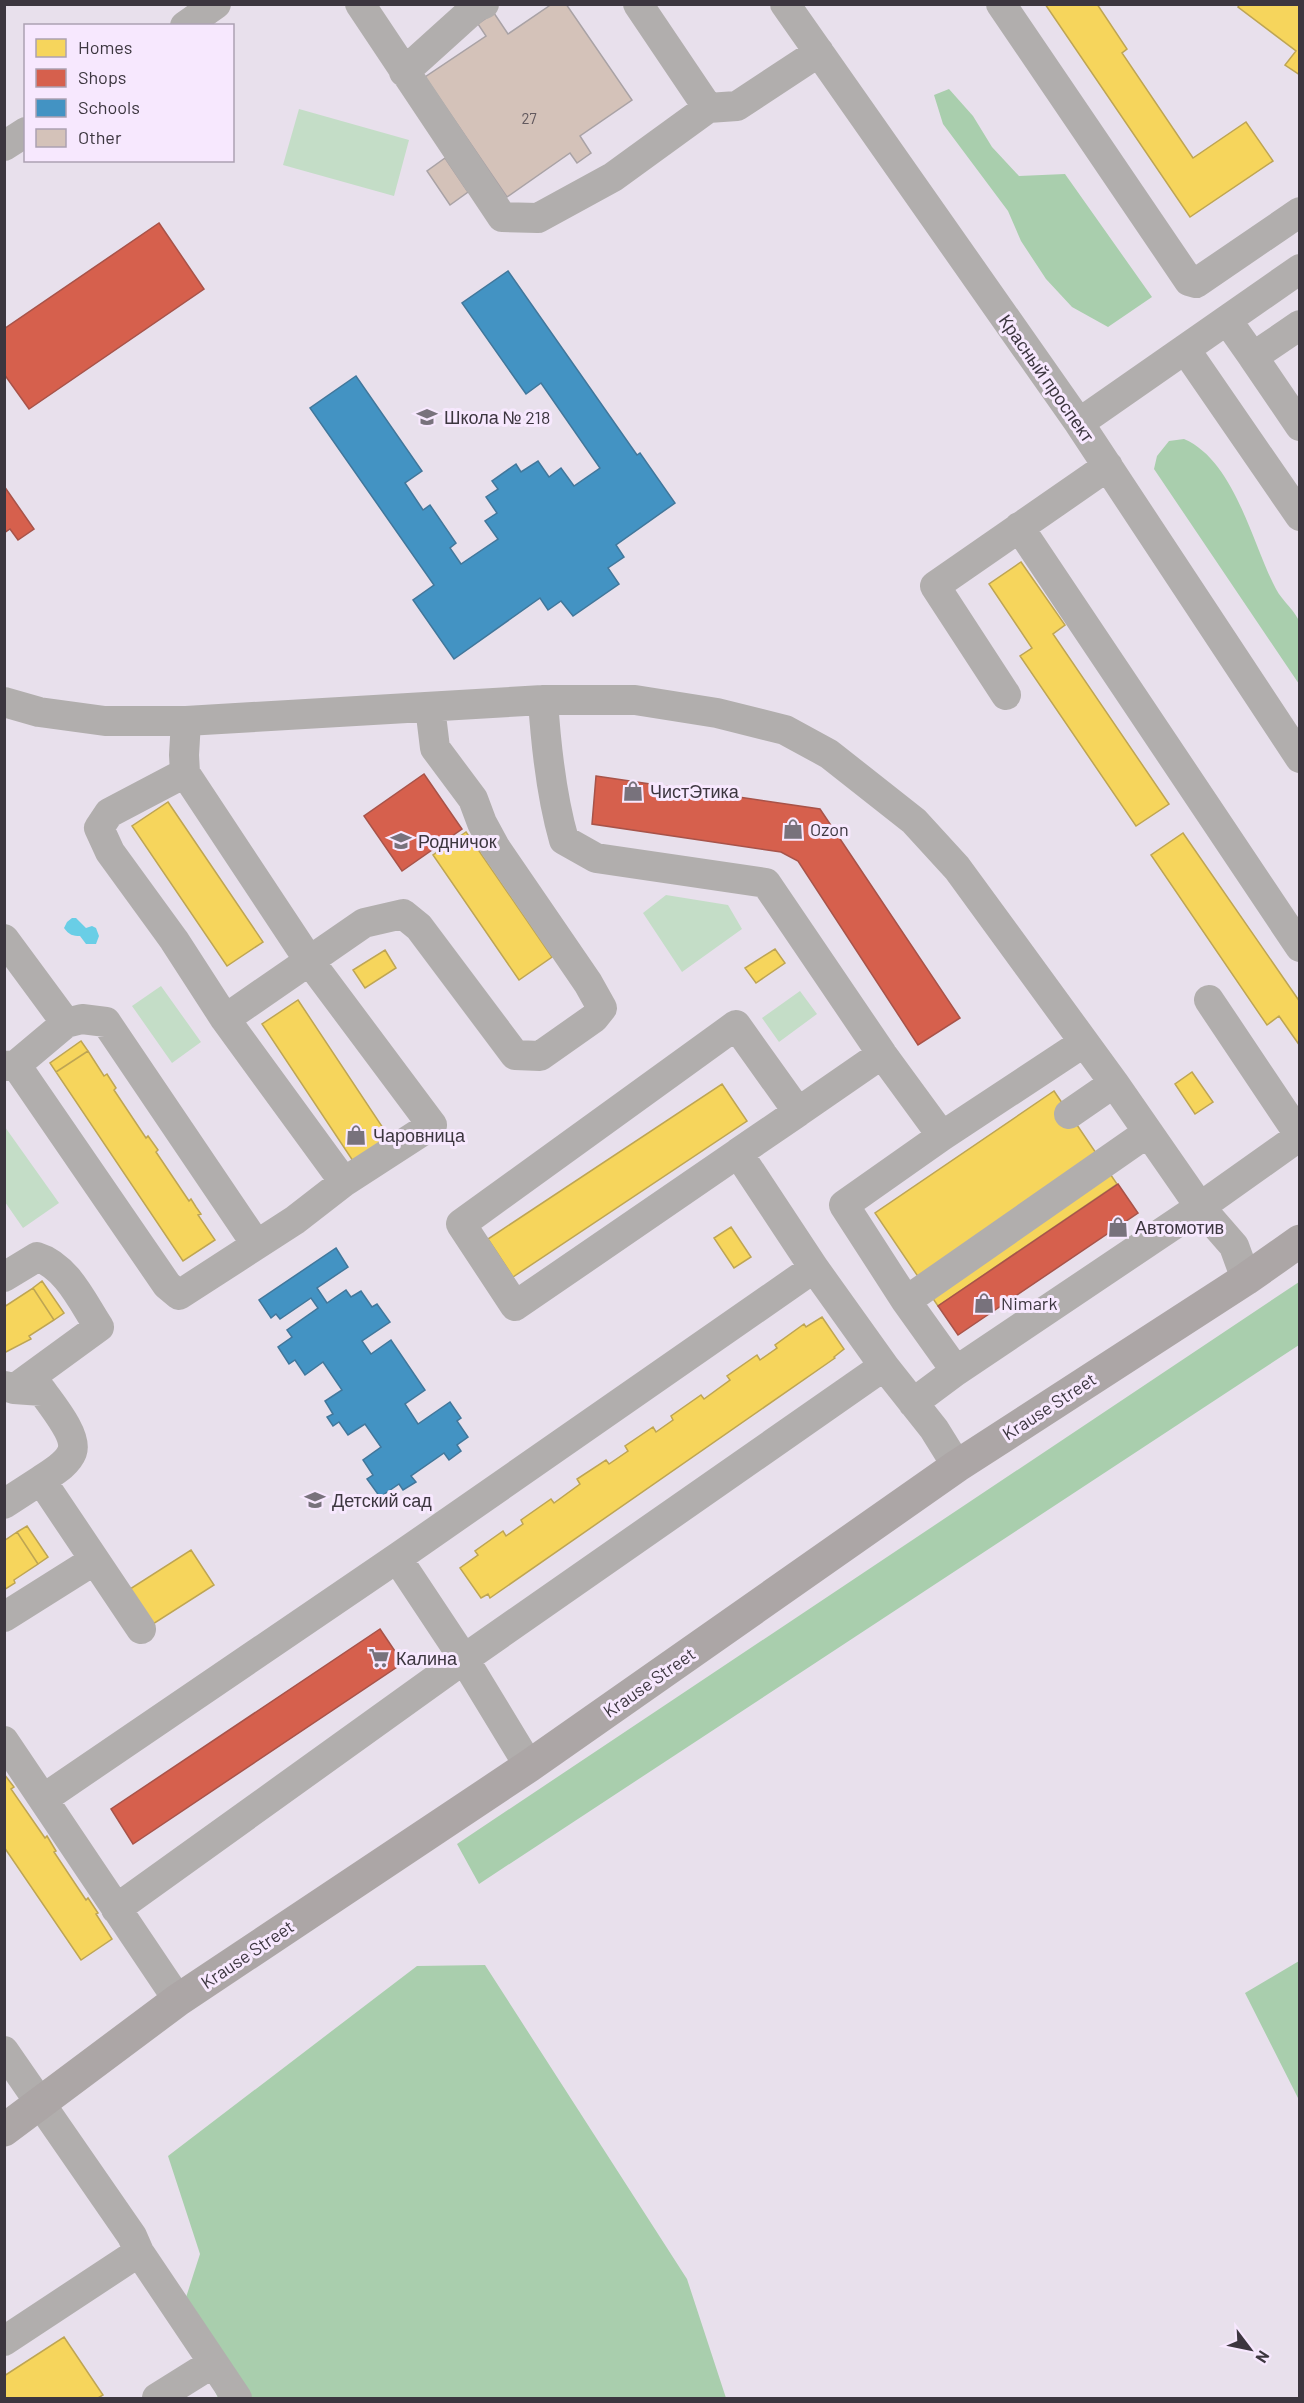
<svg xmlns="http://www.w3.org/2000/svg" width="1304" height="2403" font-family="Barlow,sans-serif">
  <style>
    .green { fill: #c4ddc7 }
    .forest { fill: #a9cead }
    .water { fill: #69cee6 }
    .homes { fill: #f6d55c; stroke: #bea553; stroke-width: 1.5 }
    .shops { fill: #d6604d; stroke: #a85349; stroke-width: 1.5 }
    .schools { fill: #4393c3; stroke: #41779b; stroke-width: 1.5 }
    .building { fill: #d4c2b9; stroke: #a9a2a5; stroke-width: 1.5 }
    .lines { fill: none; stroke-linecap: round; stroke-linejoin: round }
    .minor { stroke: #b1aead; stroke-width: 30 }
    .major { stroke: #aca6a6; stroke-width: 33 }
    .labels { text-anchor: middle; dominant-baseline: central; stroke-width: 6; stroke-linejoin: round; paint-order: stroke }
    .number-label { font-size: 15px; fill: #62595e }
    .street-label { font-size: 18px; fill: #3c363f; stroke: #f7e8fe }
    .poi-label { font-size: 18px; fill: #3c363f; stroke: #f7e8fe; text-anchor: start }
  </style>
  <rect width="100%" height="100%" fill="#e8e0ec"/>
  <path class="green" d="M 299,109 L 409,140 L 394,196 L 283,165 Z
    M 666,895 L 728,905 L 742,929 L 682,972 L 643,913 Z
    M 161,986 L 201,1042 L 172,1063 L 132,1006 Z
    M 800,991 L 817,1014 L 779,1042 L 762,1018 Z
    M 5,1127 L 59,1203 L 23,1228 L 5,1202 Z"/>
  <path class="forest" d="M 949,89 L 973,116 L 992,147 L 1019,176 L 1065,174 L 1152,297 L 1108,327 L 1072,307 L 1046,279 L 1021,241 L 1008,211 L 943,124 L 934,95 Z
    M 1184,439 C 1235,461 1252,544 1276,589 C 1282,601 1297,612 1300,624 C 1303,638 1300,668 1299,684 L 1154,469 L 1157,456 L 1169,441 Z
    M 1299,1282 L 1299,1345 L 479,1884 L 457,1844 Z
    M 1299,1961 L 1299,2100 L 1245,1993 Z
    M 485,1965 L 687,2279 L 726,2398 L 218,2398 L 180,2316 L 200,2254 L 168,2156 L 417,1966 Z"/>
  <path class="water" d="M 72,918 L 76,918 L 86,928 L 92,926 L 96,928 L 99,936 L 96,944 L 86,944 L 80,936 C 73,936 69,935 64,928 L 67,922 Z"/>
  <path class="homes" d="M 1045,4 L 1097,4 L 1127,49 L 1122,53 L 1193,158 L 1246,122 L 1273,161 L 1190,217 Z
    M 1240,4 L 1300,4 L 1300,75 L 1285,65 L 1296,51 L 1238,7 Z
    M 1021,562 L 1065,625 L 1053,634 L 1169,804 L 1136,826 L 1020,656 L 1032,648 L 989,584 Z
    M 168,802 L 263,942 L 227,966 L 132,826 Z
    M 466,832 L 552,957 L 519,980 L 433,855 Z
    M 1183,833 L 1300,1002 L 1300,1046 L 1279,1016 L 1267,1025 L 1151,855 Z
    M 775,949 L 785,963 L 756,983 L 745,968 Z
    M 385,950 L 396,968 L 365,988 L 353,970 Z
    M 298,1000 L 393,1143 L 357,1167 L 262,1024 Z
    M 81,1041 L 88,1051 L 56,1072 L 50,1063 Z
    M 88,1051 L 104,1076 L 107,1074 L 116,1088 L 114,1090 L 146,1138 L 148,1136 L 158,1150 L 156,1152 L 189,1201 L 191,1199 L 196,1207 L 201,1214 L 198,1215 L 215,1240 L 183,1261 L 56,1072 Z
    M 1192,1072 L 1213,1102 L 1195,1114 L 1175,1084 Z
    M 722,1084 L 747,1121 L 513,1277 L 488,1239 Z
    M 1054,1091 L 1117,1184 L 938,1306 L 875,1213 Z
    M 731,1227 L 751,1257 L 734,1268 L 714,1238 Z
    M 42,1281 L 64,1313 L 54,1320 L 33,1288 Z
    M 33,1288 L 54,1320 L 29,1336 L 31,1339 L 4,1353 L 4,1307 Z
    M 822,1317 L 844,1349 L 834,1357 L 835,1358 L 490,1598 L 488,1594 L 481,1598 L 460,1568 L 478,1555 L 475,1551 L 503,1531 L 506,1536 L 523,1524 L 521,1520 L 551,1499 L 554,1503 L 580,1484 L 577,1479 L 606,1460 L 609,1464 L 628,1451 L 625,1446 L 653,1427 L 656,1432 L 673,1420 L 671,1416 L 701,1395 L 704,1399 L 730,1380 L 727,1376 L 757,1355 L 760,1360 L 777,1348 L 775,1345 L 804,1324 L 806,1327 Z
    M 27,1526 L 48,1557 L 38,1564 L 17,1532 Z
    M 17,1532 L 38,1564 L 14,1580 L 15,1583 L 4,1590 L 4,1541 Z
    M 191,1550 L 214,1585 L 153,1624 L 130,1589 Z
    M 4,1774 L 14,1787 L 11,1789 L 45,1838 L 47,1836 L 56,1851 L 54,1852 L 86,1900 L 88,1898 L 98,1913 L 96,1914 L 112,1939 L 81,1960 L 4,1847 Z
    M 64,2337 L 103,2395 L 98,2398 L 4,2398 L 4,2376 Z"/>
  <path class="shops" d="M 159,223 L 204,289 L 29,409 L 4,374 L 4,329 Z
    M 4,486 L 34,529 L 18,540 L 10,529 L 4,533 Z
    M 424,774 L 462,829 L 402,871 L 364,816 Z
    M 596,776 L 820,809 L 960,1018 L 918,1045 L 798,861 L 781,852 L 592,824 Z
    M 1118,1184 L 1138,1213 L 958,1335 L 938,1306 Z
    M 380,1629 L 403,1663 L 133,1844 L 111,1809 Z"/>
  <path class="schools" d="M 508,271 L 637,455 L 640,453 L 675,503 L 616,545 L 624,557 L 608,568 L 619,584 L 573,616 L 561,601 L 548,610 L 540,598 L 454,659 L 413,600 L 434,585 L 310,408 L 356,376 L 422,471 L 405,483 L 423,510 L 430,505 L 456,543 L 450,548 L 461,564 L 498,539 L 485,521 L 497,513 L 486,497 L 498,489 L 492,481 L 516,464 L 521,472 L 538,461 L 549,477 L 561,468 L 574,486 L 600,468 L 541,383 L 526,394 L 462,303 Z
    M 336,1248 L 348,1267 L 317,1288 L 327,1303 L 346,1290 L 351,1297 L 361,1291 L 372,1307 L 377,1304 L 390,1322 L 362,1341 L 371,1354 L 391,1340 L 425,1390 L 405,1404 L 418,1424 L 450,1402 L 461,1418 L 457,1421 L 468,1437 L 457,1445 L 461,1451 L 449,1460 L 444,1453 L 411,1476 L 416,1482 L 403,1490 L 399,1484 L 380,1497 L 367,1479 L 373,1475 L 363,1460 L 381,1447 L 365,1424 L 348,1435 L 339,1422 L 333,1426 L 327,1417 L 333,1414 L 325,1401 L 342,1390 L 323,1362 L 305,1375 L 295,1360 L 289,1364 L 278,1347 L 292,1337 L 287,1330 L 318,1308 L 311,1298 L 280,1319 L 276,1314 L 271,1318 L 259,1300 Z"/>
  <path class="building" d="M 552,4 L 566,4 L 632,100 L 580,136 L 591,153 L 577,163 L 570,153 L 507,197 L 425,77 L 486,36 L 478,24 L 494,13 L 508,34 Z
    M 445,158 L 468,192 L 450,205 L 427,171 Z"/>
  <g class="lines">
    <path class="minor" d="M 360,4 L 502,217 L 538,218 L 613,177 L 708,108 L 638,4
      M 785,4 L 1079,423 L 1300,758
      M 1001,4 L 1189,281 L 1196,283 L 1300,212
      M 185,26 L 216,4
      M 404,72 L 477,6 L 484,4
      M 708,108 L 737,106 L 819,52
      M 4,146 L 26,132
      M 1227,320 L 1253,357 L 1300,325
      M 1185,349 L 1300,516
      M 1253,357 L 1300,426
      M 1079,423 L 1300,269
      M 1019,527 L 1300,947
      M 1006,695 L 935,586 L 1108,466
      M 543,700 C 546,746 551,795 564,840 L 596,858 L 766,883 L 882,1054
      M 4,702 L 39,712 L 105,721 L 186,721 L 543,700 L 635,700 L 717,713 L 785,730 L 829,754 L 914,821 L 957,868 L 1114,1083 L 1200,1207 L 1234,1246 L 1246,1279
      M 185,773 L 109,813 L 99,828 L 110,852 L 174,940 L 225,1019 L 344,1182 L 432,1125 L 308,959 L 185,773 L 184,755 L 186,721
      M 4,939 L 66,1023 L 16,1065 L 4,1066
      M 225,1019 L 364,923 L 403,914 L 419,927 L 515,1055 L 540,1056 L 594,1018 L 602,1008 L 588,983 L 495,847 L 482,823 L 473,799 L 435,748 L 430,707
      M 66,1023 L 82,1019 L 106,1022 L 256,1244
      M 16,1065 L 167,1285 L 179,1295 L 295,1220 L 344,1182
      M 798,1112 L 882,1054 L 942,1136 L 844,1205 L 906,1301 L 956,1371 L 913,1403
      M 1069,1114 L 1114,1083
      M 942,1136 L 1083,1043
      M 738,1153 L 798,1112 L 736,1025 L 461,1224 L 515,1306 L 738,1153 L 814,1268
      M 4,1277 L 37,1257 C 67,1266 83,1303 99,1327 L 14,1389
      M 906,1301 L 1147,1133
      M 956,1371 L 1200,1207 L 1300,1136 L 1209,1000
      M 5,1386 L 14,1389 L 42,1391 C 51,1404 78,1436 72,1452 C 67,1465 51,1473 41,1480
      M 4,1504 L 41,1480 L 141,1629
      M 397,1558 L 464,1659 L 529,1766
      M 4,1617 L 93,1561
      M 4,1741 L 178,2000
      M 43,1799 L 397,1558 L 814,1268 L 884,1366
      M 116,1909 L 464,1659 L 884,1366 L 934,1429 L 957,1466
      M 4,2051 L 132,2236 L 139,2252 L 4,2341
      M 139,2252 L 237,2398
      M 157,2398 L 213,2363"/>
    <path class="major" d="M 4,2130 L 178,2000 L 529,1766 L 957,1466 L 1246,1279 L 1300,1241"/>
  </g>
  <defs>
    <g id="school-bare" transform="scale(1.62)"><path d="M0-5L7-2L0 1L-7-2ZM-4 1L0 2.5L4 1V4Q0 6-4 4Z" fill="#78727c" stroke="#f7e8fe" stroke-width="2.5" paint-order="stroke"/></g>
    <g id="shop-bare" transform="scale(1.62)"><path d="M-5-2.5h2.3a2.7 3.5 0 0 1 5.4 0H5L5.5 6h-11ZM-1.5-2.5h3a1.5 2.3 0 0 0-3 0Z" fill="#78727c" stroke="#f7e8fe" stroke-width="2.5" paint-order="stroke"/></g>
    <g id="supermarket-bare" transform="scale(1.62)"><path d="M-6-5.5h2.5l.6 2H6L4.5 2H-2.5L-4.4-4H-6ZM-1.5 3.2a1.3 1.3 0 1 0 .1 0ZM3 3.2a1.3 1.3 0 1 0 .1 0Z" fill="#78727c" stroke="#f7e8fe" stroke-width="2.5" paint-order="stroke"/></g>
  </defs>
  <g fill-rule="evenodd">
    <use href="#school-bare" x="427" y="417"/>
    <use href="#shop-bare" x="633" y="791"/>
    <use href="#shop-bare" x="793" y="829"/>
    <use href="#school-bare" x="401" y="841"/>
    <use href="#shop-bare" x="356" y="1135"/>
    <use href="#shop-bare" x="1118" y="1227"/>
    <use href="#shop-bare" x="984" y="1303"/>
    <use href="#school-bare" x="315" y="1500"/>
    <use href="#supermarket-bare" x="379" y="1658"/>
  </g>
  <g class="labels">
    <g class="number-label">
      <text x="529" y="118">27</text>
    </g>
    <g class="street-label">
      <text transform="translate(1047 378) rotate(55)">Красный проспект</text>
      <text transform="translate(1049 1406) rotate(-33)">Krause Street</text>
      <text transform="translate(649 1682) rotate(-35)">Krause Street</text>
      <text transform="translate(247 1954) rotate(-34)">Krause Street</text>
    </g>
    <g class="poi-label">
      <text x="444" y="417">Школа № 218</text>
      <text x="650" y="791">ЧистЭтика</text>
      <text x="810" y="829">Ozon</text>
      <text x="418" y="841">Родничок</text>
      <text x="373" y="1135">Чаровница</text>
      <text x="1135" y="1227">Автомотив</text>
      <text x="1001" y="1303">Nimark</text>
      <text x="332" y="1500">Детский сад</text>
      <text x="396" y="1658">Калина</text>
    </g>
  </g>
  <rect width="1304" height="2403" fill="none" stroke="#3c363f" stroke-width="12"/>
  <rect x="24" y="24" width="210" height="138" fill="#f7e8fe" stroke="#aca1b2" stroke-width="1.5"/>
  <rect x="36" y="39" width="30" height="18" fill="#f6d55c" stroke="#aca1b2" stroke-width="1.5"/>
  <text x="78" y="54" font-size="18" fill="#3c363f">Homes</text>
  <rect x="36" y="69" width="30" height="18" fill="#d6604d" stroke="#aca1b2" stroke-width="1.5"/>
  <text x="78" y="84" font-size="18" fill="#3c363f">Shops</text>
  <rect x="36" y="99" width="30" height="18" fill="#4393c3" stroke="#aca1b2" stroke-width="1.5"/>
  <text x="78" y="114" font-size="18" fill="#3c363f">Schools</text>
  <rect x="36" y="129" width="30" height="18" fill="#d4c2b9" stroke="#aca1b2" stroke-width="1.5"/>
  <text x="78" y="144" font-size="18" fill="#3c363f">Other</text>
  <g transform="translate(1250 2349) rotate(122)" stroke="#f7e8fe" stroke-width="4.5" paint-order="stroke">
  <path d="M0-4.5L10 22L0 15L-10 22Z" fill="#3c363f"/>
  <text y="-9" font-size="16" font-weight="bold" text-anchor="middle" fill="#3c363f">N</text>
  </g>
</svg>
